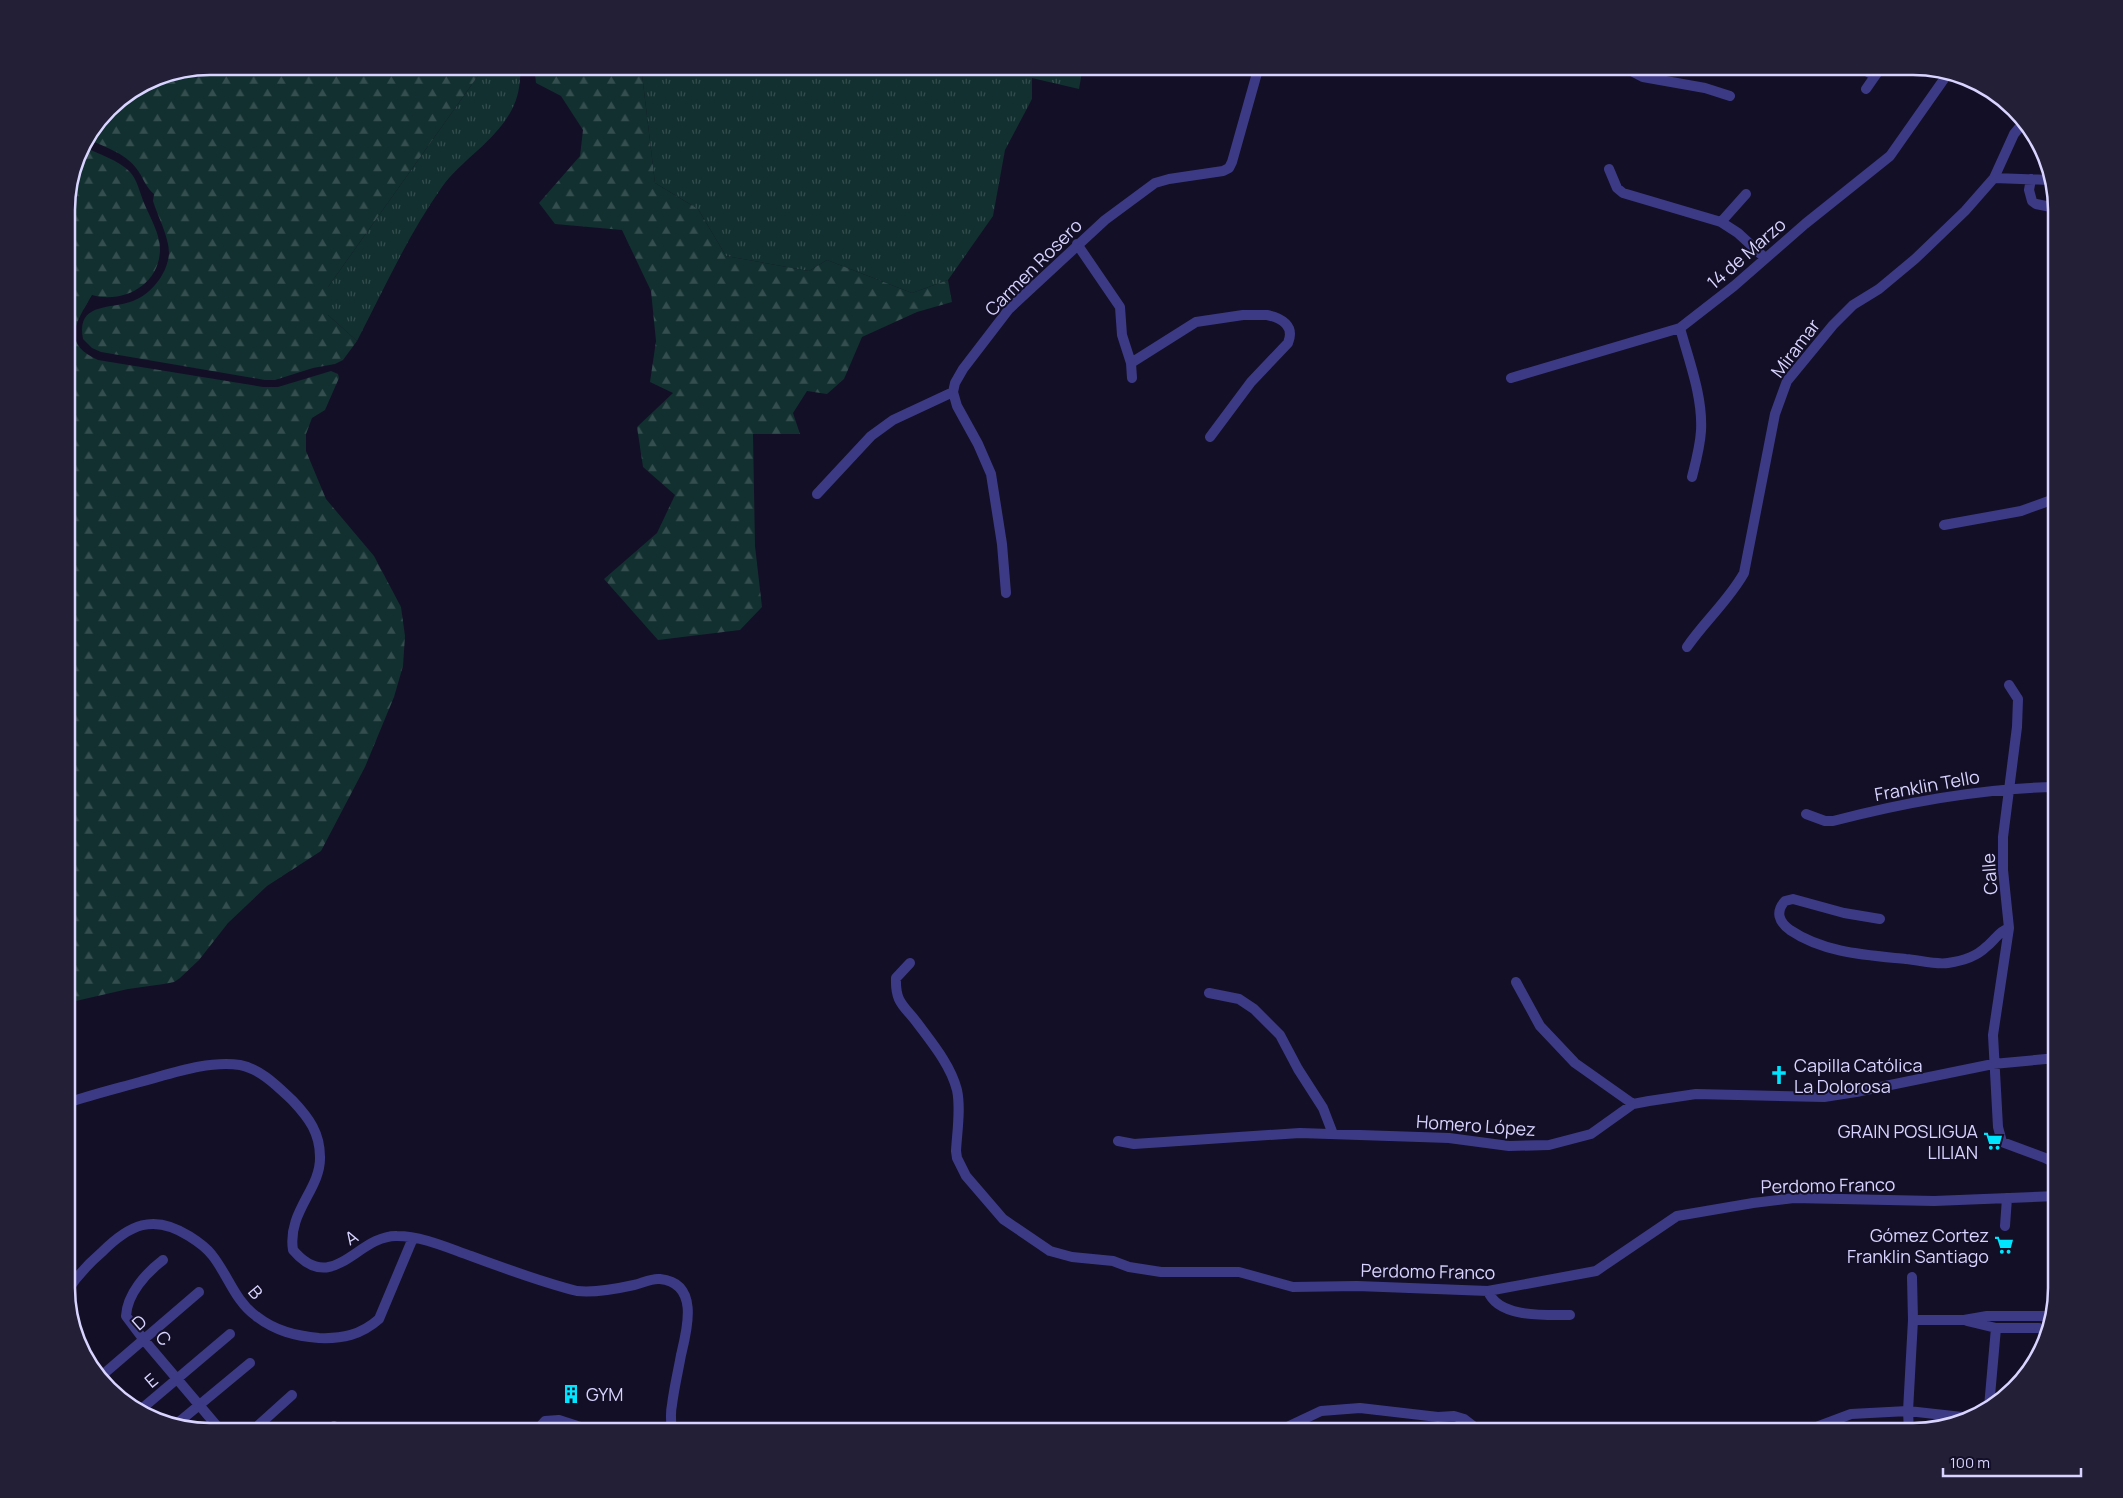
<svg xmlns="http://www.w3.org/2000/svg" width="2123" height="1498" font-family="Manrope,sans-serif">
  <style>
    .grass { fill: url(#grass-tufts) }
    .forest { fill: url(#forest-firs) }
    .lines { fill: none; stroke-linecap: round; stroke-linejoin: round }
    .minor { stroke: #3d3a85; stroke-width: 10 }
    .labels { text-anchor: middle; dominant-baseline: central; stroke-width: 4; stroke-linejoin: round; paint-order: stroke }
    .street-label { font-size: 18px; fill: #d9d4ff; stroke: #130f26 }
    .poi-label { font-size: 18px; fill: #d9d4ff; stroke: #130f26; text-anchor: start }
    .rim { fill: none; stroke: #d9d4ff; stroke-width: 2.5 }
  </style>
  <defs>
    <pattern id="grass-tufts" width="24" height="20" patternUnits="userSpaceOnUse" patternTransform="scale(1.25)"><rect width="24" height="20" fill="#12302f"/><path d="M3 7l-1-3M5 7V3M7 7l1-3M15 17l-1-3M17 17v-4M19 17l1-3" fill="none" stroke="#344d4e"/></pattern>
    <pattern id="forest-firs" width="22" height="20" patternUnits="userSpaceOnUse" patternTransform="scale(1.25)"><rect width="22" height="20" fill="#12302f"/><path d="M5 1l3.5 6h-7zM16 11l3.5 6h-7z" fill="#344d4e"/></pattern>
  </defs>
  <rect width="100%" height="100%" fill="#130f26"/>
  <path class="grass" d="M 485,66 L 521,66 C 520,78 520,89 516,100 C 503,137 464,157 442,187 C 408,235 384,289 357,341 L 328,315 L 328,287 Z
    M 641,66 L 1083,66 L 1079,89 L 1032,78 L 1032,99 L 1005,150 L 993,216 L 948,280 L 912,293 L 827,260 L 809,271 L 726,256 L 698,209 L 655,183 Z"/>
  <path class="forest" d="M 210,66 L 485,66 L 328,287 L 328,315 L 357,341 L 343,360 L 335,364 L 313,368 L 275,380 L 265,380 L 101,352 L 92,348 L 83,339 C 76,303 109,309 130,302 C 150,296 168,274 169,253 C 169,237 158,217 153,201 L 154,194 C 145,187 143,176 136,168 C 125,153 104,147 88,139 L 109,108 L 155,77 Z
    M 534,66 L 641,66 L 655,183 L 698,209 L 726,256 L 809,271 L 827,260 L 912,293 L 948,280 L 952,302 L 917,312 L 862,337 L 844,379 L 827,394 L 807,391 L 793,413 L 800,434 L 753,434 L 755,546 L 762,607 L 740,630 L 658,640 L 604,579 L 657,533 L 675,495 L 643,467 L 637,427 L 673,393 L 650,382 L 656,341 L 651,291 L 622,230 L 555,224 L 539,203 L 580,156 L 583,130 L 561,96 L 536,83 Z
    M 83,146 C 97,154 119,160 130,172 C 137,179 140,193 144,203 C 150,217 160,234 160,249 C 160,285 123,304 92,295 C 77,321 60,343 98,360 L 263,387 L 278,387 L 331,371 L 338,374 L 339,378 L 325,410 L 312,418 L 306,434 L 306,451 L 326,499 L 374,556 L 401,607 L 405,636 L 403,666 L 394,697 L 365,767 L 321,851 L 267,886 L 228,923 L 199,960 L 180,978 L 174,982 L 164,984 L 128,989 L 67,1003 L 67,201 L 77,155 Z"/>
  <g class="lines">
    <path class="minor" d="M 1622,66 L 1643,77 L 1705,88 L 1730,96
      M 1857,66 L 1875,76
      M 1866,89 L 1882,66
      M 1609,169 L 1617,188 L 1623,193 L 1721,222 L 1738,233 L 1765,258
      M 1994,178 L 2050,180
      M 2031,179 L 2029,190 L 2032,201 L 2036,204 L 2056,208
      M 1721,222 L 1746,194
      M 1077,244 L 1120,307 L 1122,335 L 1131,363 L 1132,378
      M 1680,328 C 1689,361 1703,397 1701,431 C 1700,447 1696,461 1692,477
      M 1131,363 L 1196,322 L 1243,315 L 1267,315 C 1282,318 1295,326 1288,343 L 1251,382 L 1210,437
      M 1511,378 L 1680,328 L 1734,286 L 1805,224 L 1890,156 L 1949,72
      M 817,494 L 871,436 L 893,420 L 953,392
      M 1944,525 L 2021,511 L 2057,498
      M 1006,593 L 1002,544 L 991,474 L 978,444 L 957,406 L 953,392 L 955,383 L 963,369 L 1009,309 L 1105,220 L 1155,183 L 1169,179 L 1223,171 L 1229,168 L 1232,162 L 1259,66
      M 1687,647 C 1704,622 1729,600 1744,573 L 1775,414 L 1787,381 L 1833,325 L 1853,305 L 1879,289 L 1915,259 L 1965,211 L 1994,178 L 2014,134 L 2023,123
      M 2009,685 L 2018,699 L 2017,727 L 2003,837 L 2003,870 L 2009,928 L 1993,1035 L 1998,1127 L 2002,1142 L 2045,1158 L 2057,1164
      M 1806,814 L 1825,821 L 1833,821 C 1906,802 1981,788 2057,787
      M 1880,919 L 1844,913 L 1793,899 L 1785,901 C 1775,912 1779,922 1790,930 C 1824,953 1866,955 1906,959 C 1919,960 1935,965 1948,963 C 1962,961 1976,957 1986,947 C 1994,941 1999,931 2009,928
      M 910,963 L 896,978 C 895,1004 905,1006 918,1024 C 933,1044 951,1066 957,1090 C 961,1109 957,1132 956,1151 L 957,1158 L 966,1176 L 1003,1219 L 1050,1251 L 1072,1257 L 1113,1261 L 1129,1267 L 1161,1272 L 1239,1272 L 1293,1287 L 1357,1286 L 1488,1291 L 1596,1271 L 1677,1216 L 1753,1203 L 1794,1198 L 1934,1201 L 2057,1196
      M 1516,982 L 1540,1026 L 1575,1063 L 1633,1104
      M 1209,993 L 1239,999 L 1254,1009 L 1280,1035 L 1298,1069 L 1323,1108 L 1333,1134
      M 67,1103 C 91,1095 115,1089 140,1082 C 170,1074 208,1060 240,1065 C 261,1069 278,1087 293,1101 C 309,1118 320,1133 320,1157 C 321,1189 287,1212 293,1250 C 333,1297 357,1235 397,1236 C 422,1236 448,1248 471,1256 C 506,1269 541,1282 577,1291 C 596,1293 616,1289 634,1285 C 643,1283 651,1278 660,1279 C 700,1283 687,1330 681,1355 C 678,1372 674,1388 672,1405 C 670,1413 671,1423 672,1432
      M 1118,1141 L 1134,1144 L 1300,1133 L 1449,1138 L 1509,1146 L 1549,1145 L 1591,1134 L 1633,1104 L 1649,1101 L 1696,1094 L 1824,1097 L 1856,1092 L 1993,1064 L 2057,1058
      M 2005,1226 L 2007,1198
      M 163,1260 C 146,1273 127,1294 126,1316 L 144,1340 L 222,1432
      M 67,1291 C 77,1276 88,1264 102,1252 C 129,1225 153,1213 189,1236 C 197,1241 206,1247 212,1255 C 228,1275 235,1301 256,1316 C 275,1331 296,1336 319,1338 C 342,1339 361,1335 379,1319 L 413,1238
      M 1488,1291 C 1498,1318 1545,1315 1570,1315
      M 1913,1320 L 1964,1320 L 1987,1316 L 2052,1316
      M 1967,1321 L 1996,1328 L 2039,1328
      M 100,1377 L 199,1292
      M 1989,1407 L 1996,1328
      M 139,1411 L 230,1334
      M 1438,1417 L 1442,1432
      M 174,1426 L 250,1363
      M 1216,1429 L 1222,1432
      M 251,1432 L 292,1395
      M 327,1432 L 334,1426
      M 535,1432 L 545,1421 L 559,1420 L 596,1432
      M 1274,1432 L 1285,1428 L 1321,1411 L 1360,1408 L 1438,1417 L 1454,1416 L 1464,1419 L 1481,1432
      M 1810,1432 L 1811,1429 L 1851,1414 L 1908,1411 L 1971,1418
      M 1909,1432 L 1908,1411 L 1913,1320 L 1912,1277"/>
  </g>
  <defs>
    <g id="church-bare" transform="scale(1.5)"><path d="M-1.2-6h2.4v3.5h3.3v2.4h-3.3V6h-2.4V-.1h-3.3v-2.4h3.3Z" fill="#00e5ff" stroke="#130f26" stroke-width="2.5" paint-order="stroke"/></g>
    <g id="supermarket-bare" transform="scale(1.5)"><path d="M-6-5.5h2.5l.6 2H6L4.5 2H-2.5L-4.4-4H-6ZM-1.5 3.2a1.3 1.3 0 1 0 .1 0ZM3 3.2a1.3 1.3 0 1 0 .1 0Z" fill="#00e5ff" stroke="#130f26" stroke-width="2.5" paint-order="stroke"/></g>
    <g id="building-bare" transform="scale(1.5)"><path d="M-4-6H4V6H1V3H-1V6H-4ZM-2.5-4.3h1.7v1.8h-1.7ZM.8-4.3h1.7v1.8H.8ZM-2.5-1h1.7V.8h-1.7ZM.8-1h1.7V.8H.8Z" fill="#00e5ff" stroke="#130f26" stroke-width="2.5" paint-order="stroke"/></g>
  </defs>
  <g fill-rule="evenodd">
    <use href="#church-bare" x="1779" y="1075"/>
    <use href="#supermarket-bare" x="1993" y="1141"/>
    <use href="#supermarket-bare" x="2004" y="1245"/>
    <use href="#building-bare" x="571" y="1394"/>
  </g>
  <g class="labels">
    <g class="street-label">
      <text transform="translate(1746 253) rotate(-41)">14 de Marzo</text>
      <text transform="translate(1033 267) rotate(-45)">Carmen Rosero</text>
      <text transform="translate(1795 348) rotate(-53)">Miramar</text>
      <text transform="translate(1927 785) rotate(-10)">Franklin Tello</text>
      <text transform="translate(1989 874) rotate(-94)">Calle</text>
      <text transform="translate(1476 1125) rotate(4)">Homero López</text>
      <text transform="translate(1828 1185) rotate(-1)">Perdomo Franco</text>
      <text transform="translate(351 1237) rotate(-31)">A</text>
      <text transform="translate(1428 1271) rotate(1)">Perdomo Franco</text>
      <text transform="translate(256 1292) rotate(50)">B</text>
      <text transform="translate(139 1322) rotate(-41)">D</text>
      <text transform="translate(164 1338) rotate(50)">C</text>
      <text transform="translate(151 1380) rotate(-40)">E</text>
    </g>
    <g class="poi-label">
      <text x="1794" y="1065">Capilla Católica<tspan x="1794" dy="21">La Dolorosa</tspan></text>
      <text x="1978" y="1131" text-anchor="end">GRAIN POSLIGUA<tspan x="1978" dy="21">LILIAN</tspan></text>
      <text x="1989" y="1235" text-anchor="end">Gómez Cortez<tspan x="1989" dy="21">Franklin Santiago</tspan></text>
      <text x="586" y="1394">GYM</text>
    </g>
  </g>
  <path d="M0 0H2123V1498H0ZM210 75H1913A135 135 0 0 1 2048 210V1288A135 135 0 0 1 1913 1423H210A135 135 0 0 1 75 1288V210A135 135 0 0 1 210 75Z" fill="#231f37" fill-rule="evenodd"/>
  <path class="rim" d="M210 75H1913A135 135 0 0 1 2048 210V1288A135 135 0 0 1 1913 1423H210A135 135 0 0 1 75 1288V210A135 135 0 0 1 210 75Z"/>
  <path d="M1943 1468v8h138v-8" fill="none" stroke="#d9d4ff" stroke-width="2.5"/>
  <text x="1950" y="1468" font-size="15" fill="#d9d4ff" stroke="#130f26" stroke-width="4" paint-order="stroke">100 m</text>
</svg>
